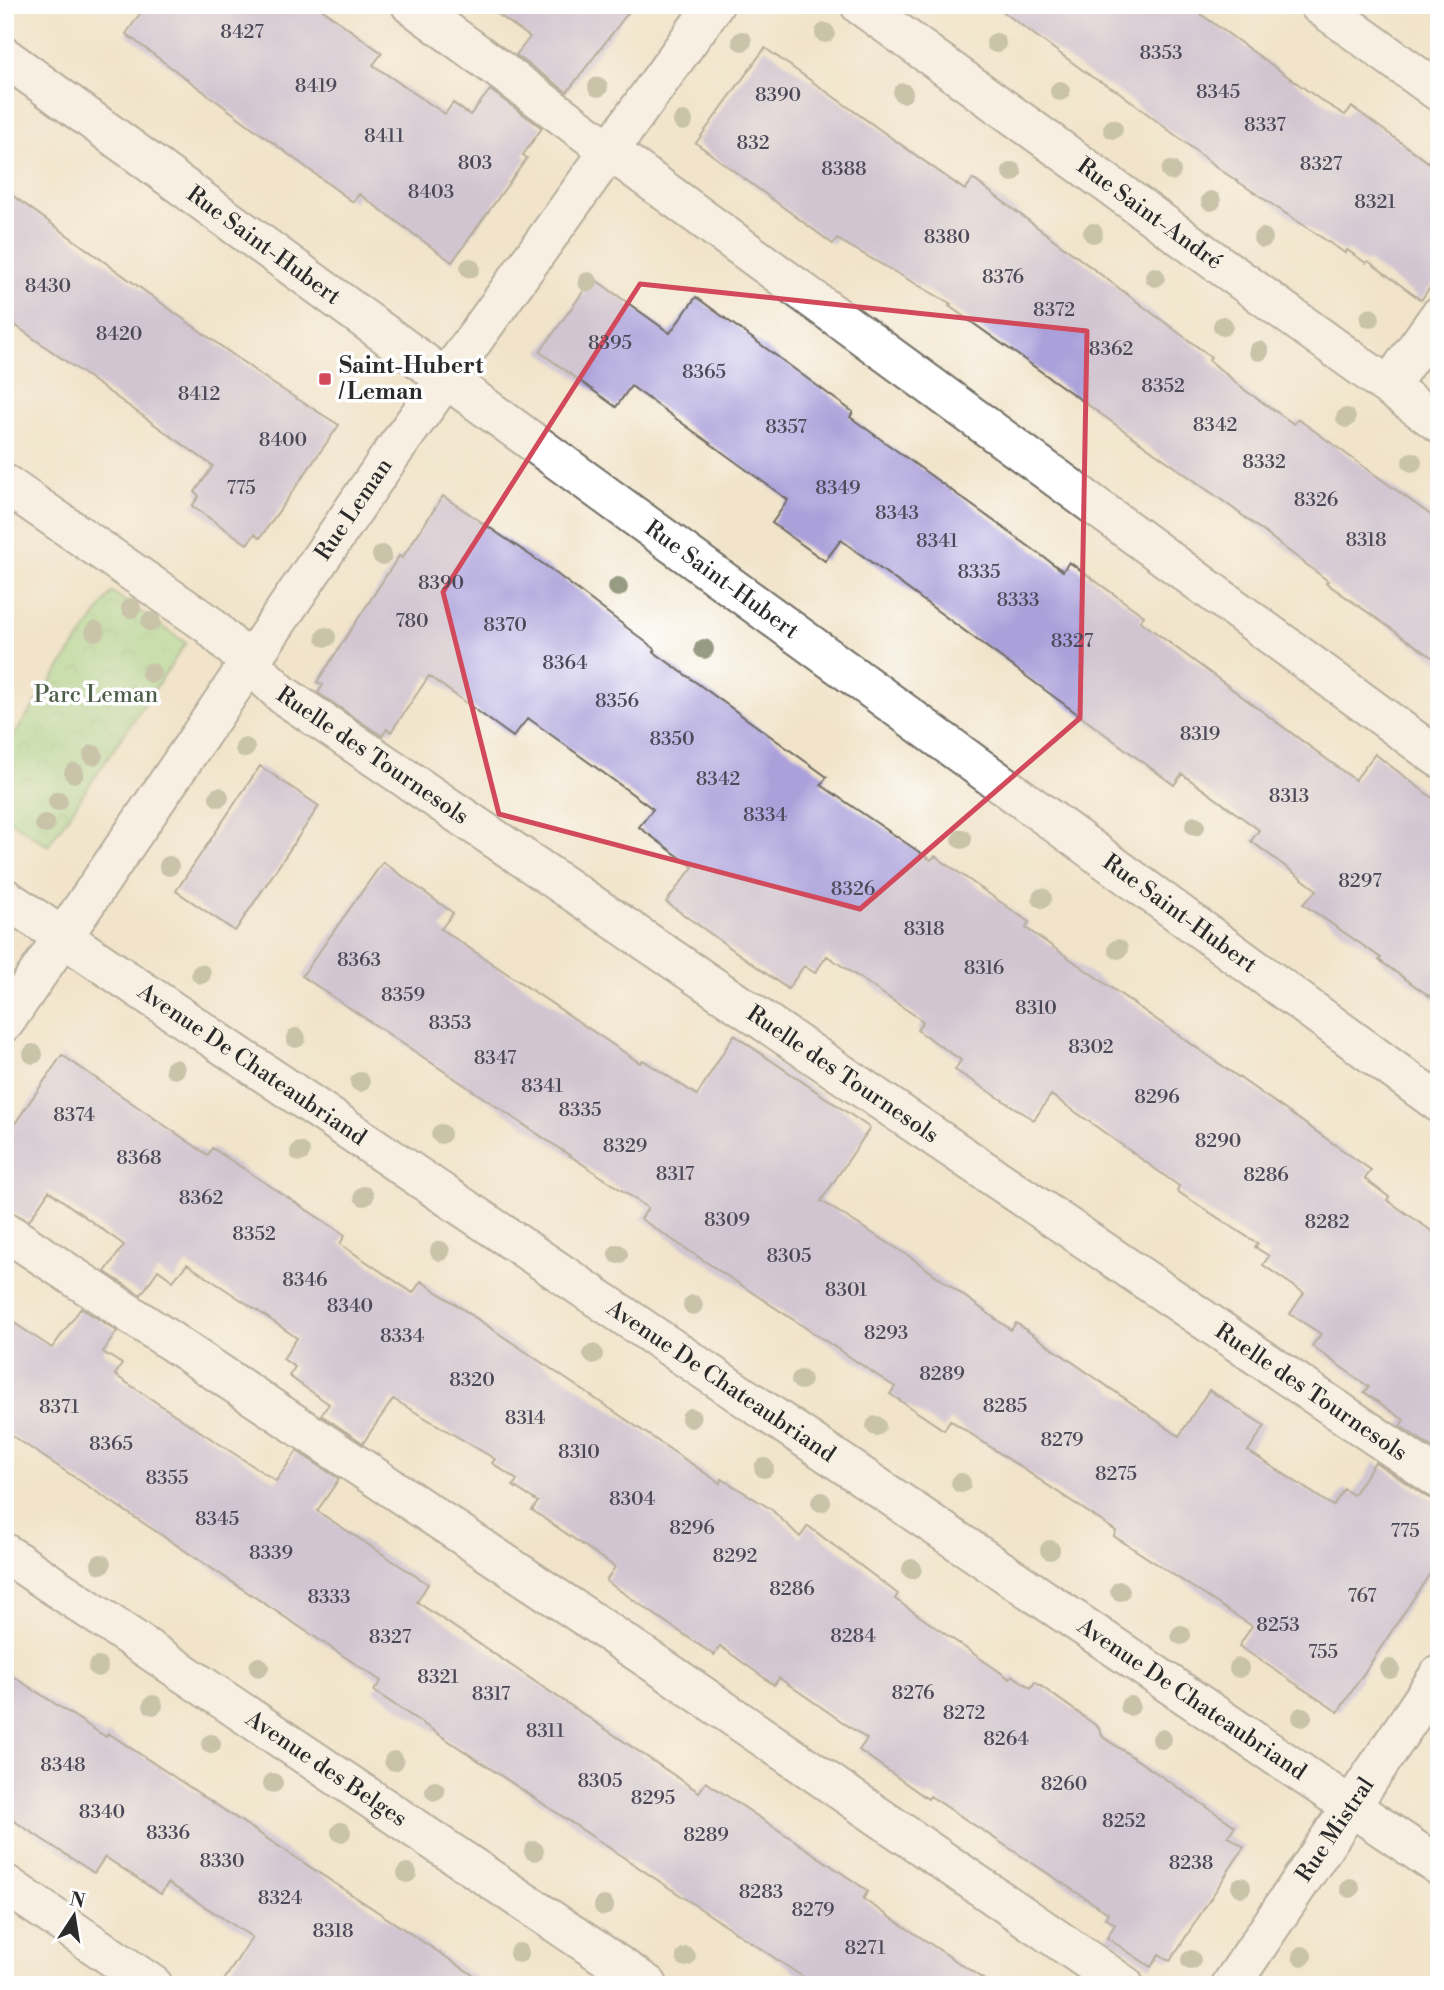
<svg xmlns="http://www.w3.org/2000/svg" width="1444" height="1990" font-family="'Libre Bodoni',serif">
  <style>
    .park { fill: url(#park-crowns); stroke: #63815b; stroke-width: 2 }
    .building { fill: #aba1da }
    .lines { fill: none; stroke-linecap: round; stroke-linejoin: round }
    .minor-casing { stroke: #706c63; stroke-width: 42 }
    .minor { stroke: #fff; stroke-width: 38 }
    .tree { fill: #979b82 }
    .marked { fill: none; stroke: #d1495b; stroke-width: 5; stroke-linejoin: round }
    .poi-dot { fill: #d1495b; stroke: #fff; stroke-width: 2.5 }
    .labels { text-anchor: middle; dominant-baseline: central; stroke-width: 7; stroke-linejoin: round; paint-order: stroke }
    .number-label { font-size: 19px; fill: #4b4857 }
    .street-label { font-size: 23px; fill: #2b2b2b; stroke: #fff }
    .poi-label { font-size: 23px; font-weight: bold; fill: #2b2b2b; stroke: #fff; text-anchor: start }
    .park-label { font-size: 23px; fill: #4d5f48; stroke: #fff }
  </style>
  <defs>
    <pattern id="park-crowns" width="20" height="18" patternUnits="userSpaceOnUse" patternTransform="scale(1.75)"><rect width="20" height="18" fill="#9bd78b"/><path d="M2 6a3 3 0 1 1 6 0M12 15a3 3 0 1 1 6 0" fill="none" stroke="#86b978"/></pattern>
  </defs>
  <rect width="100%" height="100%" fill="#fff"/>
  <filter id="ink" filterUnits="userSpaceOnUse"><feTurbulence type="fractalNoise" baseFrequency=".0143" numOctaves="2"/><feDisplacementMap in="SourceGraphic" scale="14" xChannelSelector="R" yChannelSelector="G"/><feConvolveMatrix kernelMatrix="1 2 1 2 8 2 1 2 1" color-interpolation-filters="sRGB"/></filter>
  <filter id="wash" filterUnits="userSpaceOnUse"><feTurbulence type="fractalNoise" baseFrequency=".00686" numOctaves="4" result="noise"/><feDisplacementMap in="SourceGraphic" scale="28" xChannelSelector="R" yChannelSelector="G"/><feGaussianBlur stdDeviation="1.57" result="paint"/><feColorMatrix in="noise" values="0 0 0 0 0 0 0 0 0 0 0 0 0 0 0 0 0 1.4 0 .05"/><feComposite in="paint" operator="in"/></filter>
  <g filter="url(#wash)">
    <rect width="100%" height="100%" fill="#f1e4ca"/>
    <path class="park" d="M 112,592 L 186,643 L 48,846 L 5,817 L 5,748 Z"/>
    <g id="blocks">
      <path class="building" d="M 146,5 L 316,5 L 382,53 L 373,65 L 445,114 L 453,103 L 470,115 L 490,90 L 542,128 L 523,155 L 527,158 L 452,262 L 359,194 L 353,202 L 126,34 Z
        M 485,5 L 634,5 L 567,92 L 516,55 L 530,37 Z
        M 994,5 L 1188,5 L 1322,101 L 1345,115 L 1352,107 L 1439,170 L 1439,275 L 1421,300 L 1368,261 L 1366,263 L 1347,250 L 1345,253 L 1222,171 L 1119,92 L 1092,77 Z
        M 765,48 L 965,190 L 973,179 L 1211,357 L 1209,360 L 1246,391 L 1294,424 L 1298,419 L 1439,521 L 1439,662 L 1326,583 L 1328,581 L 1230,506 L 949,306 L 951,304 L 837,239 L 833,244 L 696,143 Z
        M 5,190 L 272,383 L 339,425 L 260,538 L 255,534 L 247,544 L 192,506 L 199,496 L 195,492 L 213,466 L 5,318 Z
        M 593,278 L 670,333 L 696,297 L 853,412 L 850,417 L 1063,571 L 1069,562 L 1144,616 L 1140,621 L 1355,780 L 1375,754 L 1439,803 L 1439,817 L 1428,834 L 1439,844 L 1439,1003 L 1379,960 L 1381,958 L 1303,904 L 1317,890 L 1251,841 L 1259,830 L 1182,774 L 1174,785 L 841,540 L 825,561 L 772,523 L 788,500 L 631,386 L 616,407 L 540,352 Z
        M 443,496 L 549,568 L 655,649 L 654,652 L 827,777 L 821,785 L 931,860 L 935,856 L 1029,922 L 1026,928 L 1371,1170 L 1365,1179 L 1389,1197 L 1387,1200 L 1439,1236 L 1439,1452 L 1400,1426 L 1404,1420 L 1364,1392 L 1369,1387 L 1312,1346 L 1321,1334 L 1290,1314 L 1304,1293 L 1263,1265 L 1269,1256 L 1255,1247 L 1258,1244 L 1177,1191 L 1179,1186 L 1087,1120 L 1051,1095 L 1034,1120 L 955,1070 L 961,1060 L 917,1030 L 923,1021 L 827,956 L 815,973 L 804,966 L 788,989 L 666,902 L 693,867 L 639,827 L 653,809 L 528,718 L 513,737 L 429,676 L 391,732 L 387,729 L 382,736 L 318,693 L 323,685 L 317,682 L 399,556 L 402,558 Z
        M 260,766 L 319,806 L 235,931 L 176,891 Z
        M 383,862 L 453,913 L 441,929 L 640,1063 L 643,1060 L 697,1095 L 734,1035 L 870,1128 L 821,1201 L 909,1256 L 1011,1330 L 1016,1323 L 1179,1436 L 1209,1390 L 1265,1426 L 1248,1451 L 1333,1506 L 1344,1489 L 1353,1495 L 1375,1462 L 1427,1497 L 1439,1501 L 1439,1560 L 1338,1712 L 1239,1646 L 1252,1626 L 1114,1536 L 1116,1531 L 950,1420 L 944,1430 L 890,1394 L 895,1387 L 641,1219 L 648,1208 L 302,976 Z
        M 62,1055 L 208,1155 L 212,1148 L 345,1235 L 340,1244 L 413,1293 L 421,1281 L 720,1483 L 722,1479 L 771,1509 L 800,1537 L 808,1526 L 898,1594 L 895,1599 L 1010,1679 L 1012,1675 L 1031,1688 L 1035,1682 L 1098,1727 L 1103,1737 L 1235,1826 L 1228,1836 L 1244,1847 L 1170,1961 L 1159,1954 L 1151,1967 L 1107,1938 L 1115,1924 L 1105,1918 L 1108,1913 L 930,1796 L 928,1799 L 859,1750 L 867,1739 L 779,1678 L 774,1685 L 720,1646 L 714,1655 L 606,1581 L 615,1567 L 532,1510 L 538,1502 L 513,1486 L 517,1480 L 492,1463 L 495,1459 L 393,1399 L 363,1443 L 321,1415 L 329,1404 L 289,1376 L 295,1367 L 283,1359 L 297,1338 L 261,1313 L 187,1264 L 173,1281 L 158,1270 L 141,1295 L 105,1272 L 124,1245 L 49,1191 L 29,1221 L 5,1209 L 5,1138 Z
        M 81,1308 L 117,1331 L 103,1352 L 122,1364 L 115,1375 L 195,1428 L 276,1481 L 297,1451 L 339,1479 L 317,1511 L 428,1584 L 417,1602 L 699,1792 L 706,1782 L 795,1841 L 868,1891 L 863,1899 L 992,1985 L 815,1985 L 374,1691 L 381,1681 L 5,1431 L 5,1317 L 52,1348 Z
        M 5,1671 L 106,1737 L 108,1733 L 488,1985 L 221,1985 L 252,1937 L 168,1883 L 161,1894 L 105,1857 L 94,1873 L 5,1815 Z"/>
    </g>
  </g>
  <g filter="url(#ink)">
    <use href="#blocks" fill-opacity="0" stroke="#706c63" stroke-width="2"/>
    <g class="lines">
      <g class="minor-casing">
        <g id="minor">
          <path d="M 411,5 L 1439,758"/>
          <path id="s1" d="M 860,5 L 1439,423"/>
          <path d="M 1319,5 L 1439,92"/>
          <path id="s2" d="M 5,57 L 1439,1103"/>
          <path d="M 1389,386 L 1439,316"/>
          <path id="s3" d="M 5,484 L 208,624 L 283,695 L 1439,1479"/>
          <path id="s4" d="M 5,898 L 1439,1866"/>
          <path id="s5" d="M 5,1022 L 388,459 L 714,5"/>
          <path d="M 5,1231 L 668,1672 L 1124,1985"/>
          <path id="s6" d="M 5,1553 L 648,1985"/>
          <path d="M 5,1884 L 153,1985"/>
          <path id="s7" d="M 1231,1985 L 1439,1675"/>
        </g>
      </g>
      <use href="#minor" class="minor"/>
    </g>
    <g class="tree">
      <circle cx="825" cy="33" r="10"/>
      <circle cx="742" cy="41" r="10"/>
      <circle cx="996" cy="43" r="10"/>
      <circle cx="598" cy="87" r="10"/>
      <circle cx="1060" cy="91" r="10"/>
      <circle cx="903" cy="93" r="10"/>
      <circle cx="683" cy="121" r="10"/>
      <circle cx="1113" cy="129" r="10"/>
      <circle cx="1171" cy="171" r="10"/>
      <circle cx="1012" cy="172" r="10"/>
      <circle cx="1211" cy="201" r="10"/>
      <circle cx="1093" cy="233" r="10"/>
      <circle cx="1263" cy="238" r="10"/>
      <circle cx="470" cy="268" r="10"/>
      <circle cx="1155" cy="277" r="10"/>
      <circle cx="588" cy="282" r="10"/>
      <circle cx="1370" cy="318" r="10"/>
      <circle cx="1223" cy="326" r="10"/>
      <circle cx="1259" cy="351" r="10"/>
      <circle cx="1346" cy="418" r="10"/>
      <circle cx="1412" cy="462" r="10"/>
      <circle cx="382" cy="555" r="10"/>
      <circle cx="618" cy="587" r="10"/>
      <circle cx="131" cy="608" r="10"/>
      <circle cx="151" cy="622" r="10"/>
      <circle cx="95" cy="631" r="10"/>
      <circle cx="326" cy="637" r="10"/>
      <circle cx="704" cy="649" r="10"/>
      <circle cx="151" cy="673" r="10"/>
      <circle cx="245" cy="748" r="10"/>
      <circle cx="93" cy="755" r="10"/>
      <circle cx="74" cy="773" r="10"/>
      <circle cx="219" cy="797" r="10"/>
      <circle cx="58" cy="801" r="10"/>
      <circle cx="45" cy="824" r="10"/>
      <circle cx="1195" cy="826" r="10"/>
      <circle cx="962" cy="839" r="10"/>
      <circle cx="169" cy="866" r="10"/>
      <circle cx="1042" cy="898" r="10"/>
      <circle cx="1118" cy="949" r="10"/>
      <circle cx="201" cy="974" r="10"/>
      <circle cx="296" cy="1038" r="10"/>
      <circle cx="33" cy="1054" r="10"/>
      <circle cx="175" cy="1069" r="10"/>
      <circle cx="360" cy="1082" r="10"/>
      <circle cx="441" cy="1134" r="10"/>
      <circle cx="300" cy="1152" r="10"/>
      <circle cx="364" cy="1196" r="10"/>
      <circle cx="440" cy="1251" r="10"/>
      <circle cx="618" cy="1254" r="10"/>
      <circle cx="693" cy="1305" r="10"/>
      <circle cx="593" cy="1354" r="10"/>
      <circle cx="801" cy="1380" r="10"/>
      <circle cx="691" cy="1418" r="10"/>
      <circle cx="876" cy="1426" r="10"/>
      <circle cx="764" cy="1468" r="10"/>
      <circle cx="961" cy="1483" r="10"/>
      <circle cx="821" cy="1502" r="10"/>
      <circle cx="1050" cy="1550" r="10"/>
      <circle cx="101" cy="1564" r="10"/>
      <circle cx="912" cy="1569" r="10"/>
      <circle cx="1120" cy="1591" r="10"/>
      <circle cx="1181" cy="1635" r="10"/>
      <circle cx="98" cy="1667" r="10"/>
      <circle cx="259" cy="1667" r="10"/>
      <circle cx="1239" cy="1668" r="10"/>
      <circle cx="1390" cy="1669" r="10"/>
      <circle cx="153" cy="1705" r="10"/>
      <circle cx="1130" cy="1706" r="10"/>
      <circle cx="1302" cy="1717" r="10"/>
      <circle cx="1162" cy="1739" r="10"/>
      <circle cx="211" cy="1744" r="10"/>
      <circle cx="394" cy="1761" r="10"/>
      <circle cx="273" cy="1783" r="10"/>
      <circle cx="435" cy="1791" r="10"/>
      <circle cx="341" cy="1832" r="10"/>
      <circle cx="534" cy="1851" r="10"/>
      <circle cx="407" cy="1873" r="10"/>
      <circle cx="1241" cy="1887" r="10"/>
      <circle cx="1350" cy="1888" r="10"/>
      <circle cx="604" cy="1906" r="10"/>
      <circle cx="519" cy="1953" r="10"/>
      <circle cx="1302" cy="1956" r="10"/>
      <circle cx="686" cy="1957" r="10"/>
      <circle cx="1191" cy="1960" r="10"/>
    </g>
  </g>
  <path d="M0 0H1444V1990H0ZM 640,284 L 1087,331 L 1080,718 L 860,909 L 499,814 L 443,592 Z" fill="#f1e4ca" fill-opacity=".55" fill-rule="evenodd"/>
  <path class="marked" d="M 640,284 L 1087,331 L 1080,718 L 860,909 L 499,814 L 443,592 Z"/>
  <rect class="poi-dot" x="318" y="372" width="14" height="14" rx="3.5"/>
  <g class="labels">
    <g class="number-label">
      <text x="242" y="32">8427</text>
      <text x="1161" y="53">8353</text>
      <text x="316" y="86">8419</text>
      <text x="1218" y="92">8345</text>
      <text x="778" y="95">8390</text>
      <text x="1265" y="125">8337</text>
      <text x="384" y="136">8411</text>
      <text x="753" y="143">832</text>
      <text x="475" y="163">803</text>
      <text x="1321" y="164">8327</text>
      <text x="844" y="169">8388</text>
      <text x="431" y="192">8403</text>
      <text x="1375" y="202">8321</text>
      <text x="947" y="237">8380</text>
      <text x="1003" y="277">8376</text>
      <text x="48" y="286">8430</text>
      <text x="1054" y="310">8372</text>
      <text x="119" y="334">8420</text>
      <text x="610" y="343">8395</text>
      <text x="1111" y="349">8362</text>
      <text x="704" y="372">8365</text>
      <text x="1163" y="386">8352</text>
      <text x="199" y="394">8412</text>
      <text x="1215" y="425">8342</text>
      <text x="786" y="427">8357</text>
      <text x="283" y="440">8400</text>
      <text x="1264" y="462">8332</text>
      <text x="241" y="488">775</text>
      <text x="838" y="488">8349</text>
      <text x="1316" y="500">8326</text>
      <text x="897" y="513">8343</text>
      <text x="1366" y="540">8318</text>
      <text x="937" y="541">8341</text>
      <text x="979" y="572">8335</text>
      <text x="441" y="583">8390</text>
      <text x="1018" y="600">8333</text>
      <text x="412" y="621">780</text>
      <text x="505" y="625">8370</text>
      <text x="1072" y="641">8327</text>
      <text x="565" y="663">8364</text>
      <text x="617" y="701">8356</text>
      <text x="1200" y="734">8319</text>
      <text x="672" y="739">8350</text>
      <text x="718" y="779">8342</text>
      <text x="1289" y="796">8313</text>
      <text x="765" y="815">8334</text>
      <text x="1360" y="881">8297</text>
      <text x="853" y="889">8326</text>
      <text x="924" y="929">8318</text>
      <text x="359" y="960">8363</text>
      <text x="984" y="968">8316</text>
      <text x="403" y="995">8359</text>
      <text x="1036" y="1008">8310</text>
      <text x="450" y="1023">8353</text>
      <text x="1091" y="1047">8302</text>
      <text x="495" y="1058">8347</text>
      <text x="542" y="1086">8341</text>
      <text x="1157" y="1097">8296</text>
      <text x="580" y="1110">8335</text>
      <text x="74" y="1115">8374</text>
      <text x="1218" y="1141">8290</text>
      <text x="625" y="1146">8329</text>
      <text x="139" y="1158">8368</text>
      <text x="675" y="1174">8317</text>
      <text x="1266" y="1175">8286</text>
      <text x="201" y="1198">8362</text>
      <text x="727" y="1220">8309</text>
      <text x="1327" y="1222">8282</text>
      <text x="254" y="1234">8352</text>
      <text x="789" y="1256">8305</text>
      <text x="305" y="1280">8346</text>
      <text x="846" y="1290">8301</text>
      <text x="350" y="1306">8340</text>
      <text x="886" y="1333">8293</text>
      <text x="402" y="1336">8334</text>
      <text x="942" y="1374">8289</text>
      <text x="472" y="1380">8320</text>
      <text x="1005" y="1406">8285</text>
      <text x="59" y="1407">8371</text>
      <text x="525" y="1418">8314</text>
      <text x="1062" y="1440">8279</text>
      <text x="111" y="1444">8365</text>
      <text x="579" y="1452">8310</text>
      <text x="1116" y="1474">8275</text>
      <text x="167" y="1478">8355</text>
      <text x="632" y="1499">8304</text>
      <text x="217" y="1519">8345</text>
      <text x="692" y="1528">8296</text>
      <text x="1405" y="1531">775</text>
      <text x="271" y="1553">8339</text>
      <text x="735" y="1556">8292</text>
      <text x="792" y="1589">8286</text>
      <text x="1362" y="1596">767</text>
      <text x="329" y="1597">8333</text>
      <text x="1278" y="1625">8253</text>
      <text x="853" y="1636">8284</text>
      <text x="390" y="1637">8327</text>
      <text x="1323" y="1652">755</text>
      <text x="438" y="1677">8321</text>
      <text x="913" y="1693">8276</text>
      <text x="491" y="1694">8317</text>
      <text x="964" y="1713">8272</text>
      <text x="545" y="1731">8311</text>
      <text x="1006" y="1739">8264</text>
      <text x="63" y="1765">8348</text>
      <text x="600" y="1781">8305</text>
      <text x="1064" y="1784">8260</text>
      <text x="653" y="1798">8295</text>
      <text x="102" y="1812">8340</text>
      <text x="1124" y="1821">8252</text>
      <text x="168" y="1833">8336</text>
      <text x="706" y="1835">8289</text>
      <text x="222" y="1861">8330</text>
      <text x="1191" y="1863">8238</text>
      <text x="761" y="1892">8283</text>
      <text x="280" y="1898">8324</text>
      <text x="813" y="1910">8279</text>
      <text x="333" y="1931">8318</text>
      <text x="865" y="1948">8271</text>
    </g>
    <g class="street-label">
      <text stroke="none"><textPath href="#s1" startOffset="357">Rue Saint-André</textPath></text>
      <text stroke="none"><textPath href="#s2" startOffset="320">Rue Saint-Hubert</textPath></text>
      <text stroke="none"><textPath href="#s5" startOffset="620">Rue Leman</textPath></text>
      <text stroke="none"><textPath href="#s2" startOffset="887">Rue Saint-Hubert</textPath></text>
      <text stroke="none"><textPath href="#s3" startOffset="458">Ruelle des Tournesols</textPath></text>
      <text stroke="none"><textPath href="#s2" startOffset="1454">Rue Saint-Hubert</textPath></text>
      <text stroke="none"><textPath href="#s4" startOffset="298">Avenue De Chateaubriand</textPath></text>
      <text stroke="none"><textPath href="#s3" startOffset="1026">Ruelle des Tournesols</textPath></text>
      <text stroke="none"><textPath href="#s4" startOffset="864">Avenue De Chateaubriand</textPath></text>
      <text stroke="none"><textPath href="#s3" startOffset="1592">Ruelle des Tournesols</textPath></text>
      <text stroke="none"><textPath href="#s4" startOffset="1432">Avenue De Chateaubriand</textPath></text>
      <text stroke="none"><textPath href="#s6" startOffset="387">Avenue des Belges</textPath></text>
      <text stroke="none"><textPath href="#s7" startOffset="187">Rue Mistral</textPath></text>
    </g>
    <g class="poi-label">
      <text x="339" y="366">Saint-Hubert<tspan x="339" dy="26">/ Leman</tspan></text>
    </g>
    <g class="park-label">
      <text x="96" y="695">Parc Leman</text>
    </g>
  </g>
  <rect width="1444" height="1990" fill="none" stroke="#fff" stroke-width="28"/>
  <g transform="translate(74 1916) rotate(12)" stroke="#ffffff" stroke-width="5" paint-order="stroke">
  <path d="M0-5L12 26L0 18L-12 26Z" fill="#2b2b2b"/>
  <text y="-10" font-size="19" font-weight="bold" text-anchor="middle" fill="#2b2b2b">N</text>
  </g>
</svg>
